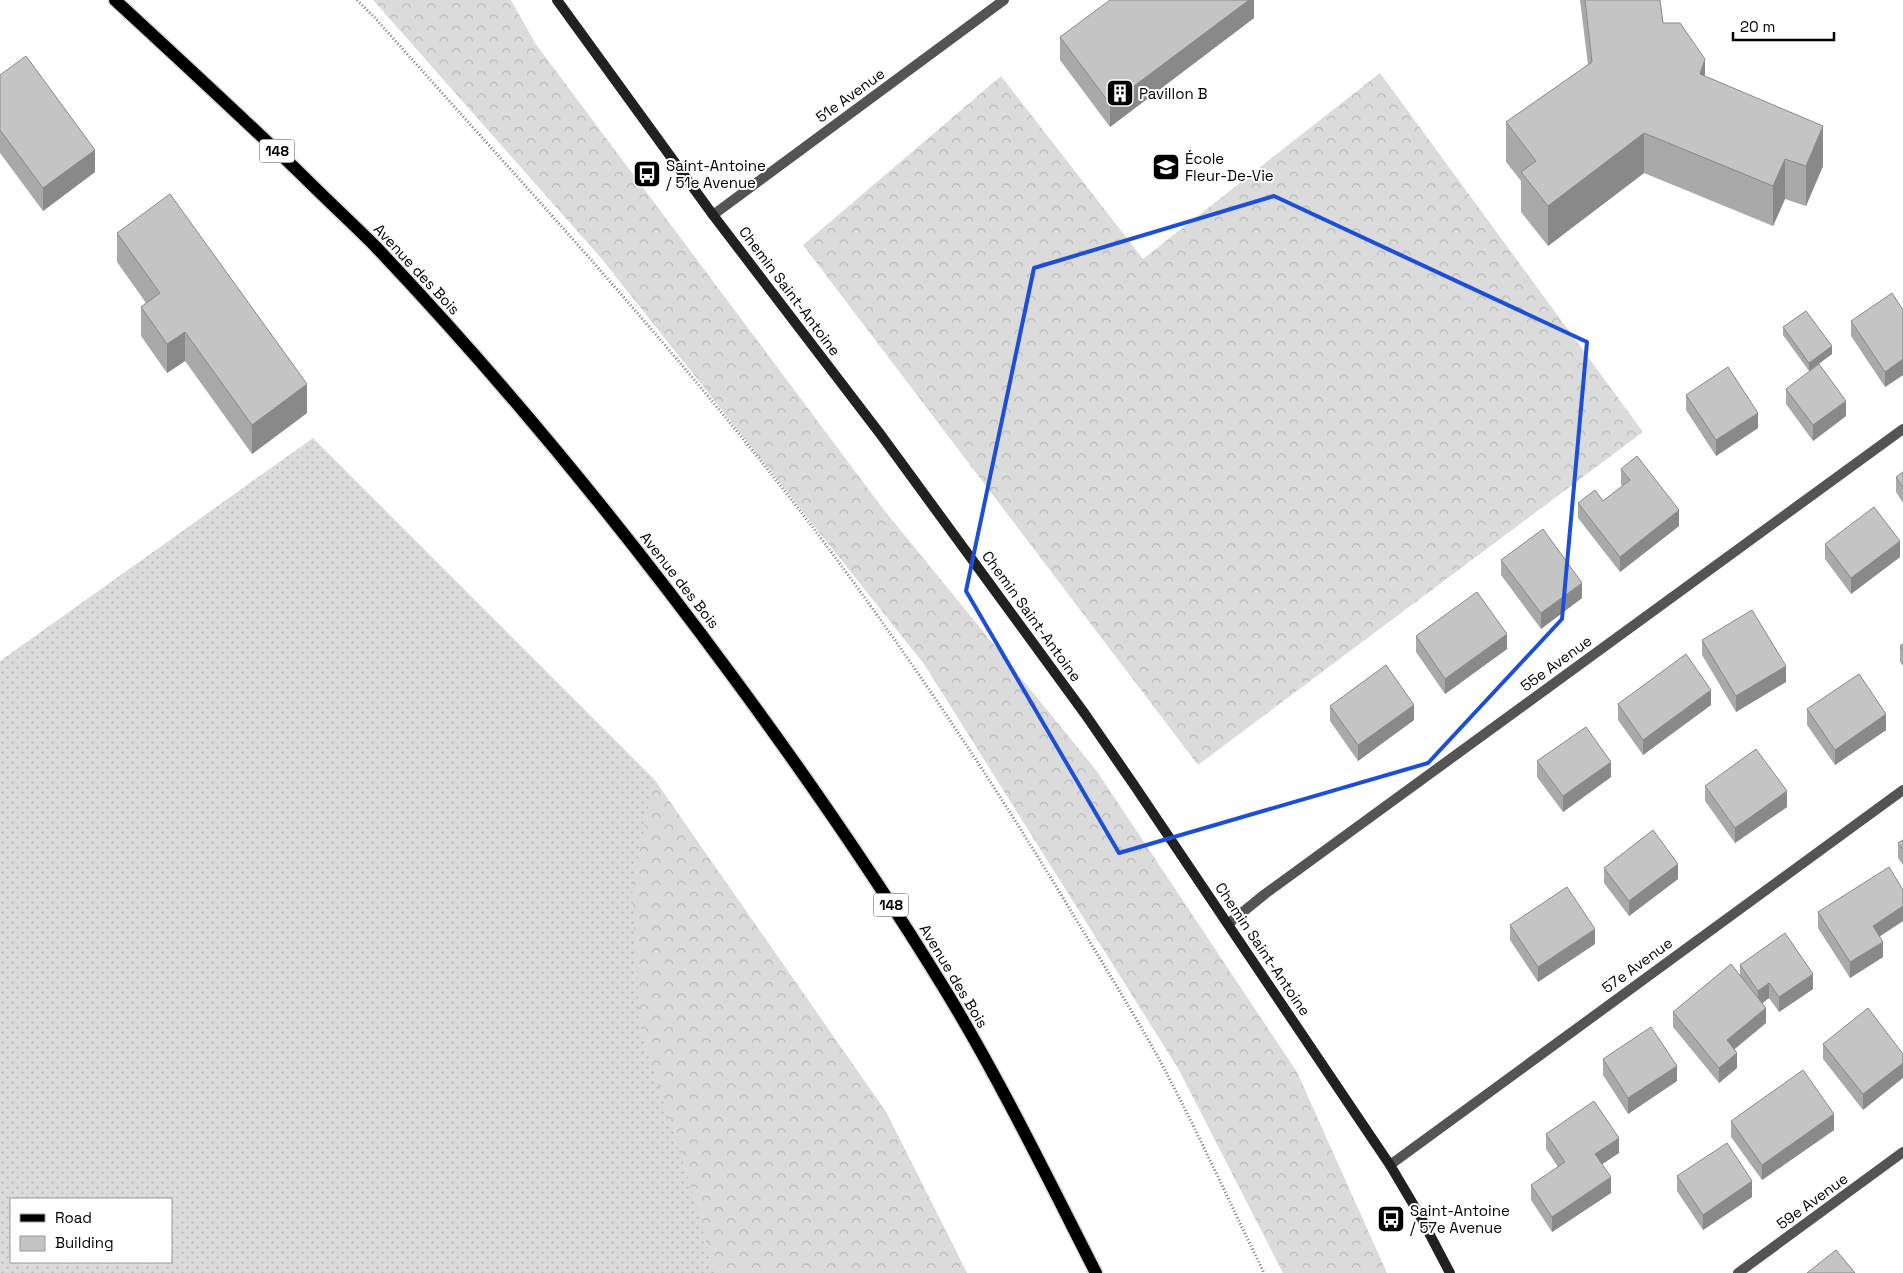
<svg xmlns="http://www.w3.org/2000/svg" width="1903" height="1273" font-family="'Space Grotesk',sans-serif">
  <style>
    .grass { fill: url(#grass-dots); fill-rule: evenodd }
    .forest { fill: url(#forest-crowns) }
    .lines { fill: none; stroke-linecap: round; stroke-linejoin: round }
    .primary-casing { stroke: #dbdbdb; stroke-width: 15 }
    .path { stroke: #767676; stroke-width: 3; stroke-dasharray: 1 2.5; stroke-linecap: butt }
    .street { stroke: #545454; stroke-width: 10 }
    .secondary { stroke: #212121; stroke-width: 10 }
    .primary { stroke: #000; stroke-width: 12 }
    .wall { fill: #a9a9a9 }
    .shaded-wall { fill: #898989 }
    .building { fill: #c4c4c4; stroke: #898989 }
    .marked { fill: none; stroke: #1d4ed8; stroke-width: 4; stroke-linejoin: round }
    .labels { text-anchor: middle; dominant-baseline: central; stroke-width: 4; stroke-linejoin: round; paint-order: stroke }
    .shield { fill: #fff; stroke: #4c4c4c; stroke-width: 1 }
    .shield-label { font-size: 14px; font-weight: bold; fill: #000 }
    .poi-label { font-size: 15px; fill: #000; stroke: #fff; text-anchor: start }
    .street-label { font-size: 15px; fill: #000; stroke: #fff }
  </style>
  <defs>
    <pattern id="grass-dots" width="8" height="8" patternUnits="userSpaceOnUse" patternTransform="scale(1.25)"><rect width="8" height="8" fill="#dbdbdb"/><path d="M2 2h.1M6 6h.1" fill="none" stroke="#bababa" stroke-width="1.8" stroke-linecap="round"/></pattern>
    <pattern id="forest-crowns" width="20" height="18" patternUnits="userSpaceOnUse" patternTransform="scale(1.25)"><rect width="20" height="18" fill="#dbdbdb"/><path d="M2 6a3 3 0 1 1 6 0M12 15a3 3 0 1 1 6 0" fill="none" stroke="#bababa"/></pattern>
  </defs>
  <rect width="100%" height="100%" fill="#fff"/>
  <path class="grass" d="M 313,438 L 654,779 L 886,1112 L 967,1273 L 0,1273 L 0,661 ZM 11,1199 L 171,1199 L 171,1262 L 11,1262 Z"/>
  <path class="forest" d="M 373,0 L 511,0 L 535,43 L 884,510 L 1096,770 L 1297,1072 L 1387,1273 L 1283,1273 L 1179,1070 L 924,664 L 601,258 Z
    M 1380,73 L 1643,432 L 1198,765 L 803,245 L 1001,76 L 1143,259 Z
    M 654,779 L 886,1112 L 967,1273 L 714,1273 L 699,1214 L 640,1027 L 632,890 Z"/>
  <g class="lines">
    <g class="primary-casing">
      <path id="primary" d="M 115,0 C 179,59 243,118 305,178 C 328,201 352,223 375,246 C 504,382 622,526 733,677 C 809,780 881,885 947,993 C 1002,1084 1048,1179 1096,1273"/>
    </g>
    <path class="path" d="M 357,0 L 376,19 C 527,189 683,356 820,537 C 910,657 993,782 1071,911 C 1100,959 1130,1007 1158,1057 C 1196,1128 1229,1201 1264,1273"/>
    <path class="street" d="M 713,215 L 1004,0
      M 1228,924 L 1265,894 L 1903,429
      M 1390,1165 L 1903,790
      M 1738,1273 L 1903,1152"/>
    <path class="secondary" d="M 557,0 L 713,215 L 881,435 L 1085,714 L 1134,785 L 1390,1165 L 1419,1214 L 1450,1273"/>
    <use href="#primary" class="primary"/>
  </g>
  <path class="wall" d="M 1254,0 L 1254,18 L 1110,127 L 1060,60 L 1060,37 Z
    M 1580,0 L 1660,0 L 1663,23 L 1705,76 L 1823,166 L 1806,206 L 1785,199 L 1773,226 L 1644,173 L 1548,246 L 1521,212 L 1521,181 L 1506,162 L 1506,122 L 1588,65 Z
    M 0,75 L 95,172 L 43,211 L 0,153 Z
    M 117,233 L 307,413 L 252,454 L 185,361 L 167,373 L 141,336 L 141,307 L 146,303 L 117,262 Z
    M 1903,310 L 1903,375 L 1885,387 L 1851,336 L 1851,321 Z
    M 1783,327 L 1832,354 L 1809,371 L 1783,335 Z
    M 1786,389 L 1846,416 L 1813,441 L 1786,404 Z
    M 1686,395 L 1758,428 L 1716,456 L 1686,410 Z
    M 1621,469 L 1679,526 L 1620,572 L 1578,518 L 1578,503 L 1603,501 L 1622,486 L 1621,484 Z
    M 1903,472 L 1903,503 L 1896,492 L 1896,477 Z
    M 1825,544 L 1900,557 L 1851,594 L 1825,559 Z
    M 1501,560 L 1582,598 L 1541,629 L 1501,575 Z
    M 1416,636 L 1507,649 L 1445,694 L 1416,652 Z
    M 1702,640 L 1786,682 L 1736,712 L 1702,655 Z
    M 1903,644 L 1903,666 L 1900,662 L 1900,646 Z
    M 1618,704 L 1711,705 L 1643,755 L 1618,720 Z
    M 1330,706 L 1414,720 L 1358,761 L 1330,721 Z
    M 1807,709 L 1886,730 L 1835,765 L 1807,725 Z
    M 1537,761 L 1611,777 L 1563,812 L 1537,777 Z
    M 1705,786 L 1787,807 L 1735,843 L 1705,801 Z
    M 1903,840 L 1903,865 L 1898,858 L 1898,843 Z
    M 1604,868 L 1678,879 L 1629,916 L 1604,883 Z
    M 1903,890 L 1903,921 L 1879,936 L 1883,957 L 1850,978 L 1818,928 L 1818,912 Z
    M 1510,925 L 1595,944 L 1538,982 L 1510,940 Z
    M 1740,965 L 1813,989 L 1779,1012 L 1769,998 L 1763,1003 L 1766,1023 L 1735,1049 L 1737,1068 L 1719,1083 L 1673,1027 L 1673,1012 L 1740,975 Z
    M 1868,1008 L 1863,1110 L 1823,1059 L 1823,1044 Z
    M 1603,1059 L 1677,1081 L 1628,1114 L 1603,1075 Z
    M 1731,1121 L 1834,1130 L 1762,1180 L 1731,1137 Z
    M 1546,1134 L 1619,1153 L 1602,1164 L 1611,1193 L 1552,1232 L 1531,1200 L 1531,1185 L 1558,1167 L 1546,1149 Z
    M 1677,1176 L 1752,1197 L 1703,1230 L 1677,1191 Z"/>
  <path class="shaded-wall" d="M 1249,0 L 1254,0 L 1254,18 L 1110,127 L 1110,104 Z
    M 1705,59 L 1705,99 L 1700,74 Z
    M 1823,126 L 1823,166 L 1806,206 L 1806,166 Z
    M 1644,133 L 1644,173 L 1548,246 L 1548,206 Z
    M 95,150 L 95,172 L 43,211 L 43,188 Z
    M 1785,159 L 1785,199 L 1773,226 L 1773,186 Z
    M 185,332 L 185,361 L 167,373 L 167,344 Z
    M 1832,346 L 1832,354 L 1809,371 L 1809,363 Z
    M 1903,359 L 1903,375 L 1885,387 L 1885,372 Z
    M 307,384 L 307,413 L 252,454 L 252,425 Z
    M 1846,401 L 1846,416 L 1813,441 L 1813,425 Z
    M 1758,413 L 1758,428 L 1716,456 L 1716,440 Z
    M 1679,510 L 1679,526 L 1620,572 L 1620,557 Z
    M 1900,541 L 1900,557 L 1851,594 L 1851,578 Z
    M 1582,583 L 1582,598 L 1541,629 L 1541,613 Z
    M 1507,634 L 1507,649 L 1445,694 L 1445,679 Z
    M 1786,666 L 1786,682 L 1736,712 L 1736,696 Z
    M 1711,690 L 1711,705 L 1643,755 L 1643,740 Z
    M 1414,705 L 1414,720 L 1358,761 L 1358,745 Z
    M 1886,714 L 1886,730 L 1835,765 L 1835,750 Z
    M 1611,762 L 1611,777 L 1563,812 L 1563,796 Z
    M 1787,791 L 1787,807 L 1735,843 L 1735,828 Z
    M 1678,864 L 1678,879 L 1629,916 L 1629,901 Z
    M 1903,906 L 1903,921 L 1873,941 L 1873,926 Z
    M 1595,929 L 1595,944 L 1538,982 L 1538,967 Z
    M 1883,942 L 1883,957 L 1850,978 L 1850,962 Z
    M 1813,974 L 1813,989 L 1779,1012 L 1779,997 Z
    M 1769,983 L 1769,998 L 1758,1006 L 1758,991 Z
    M 1766,1008 L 1766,1023 L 1727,1055 L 1727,1040 Z
    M 1737,1053 L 1737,1068 L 1719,1083 L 1719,1068 Z
    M 1903,1063 L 1903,1078 L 1863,1110 L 1863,1094 Z
    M 1677,1066 L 1677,1081 L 1628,1114 L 1628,1098 Z
    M 1834,1114 L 1834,1130 L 1762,1180 L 1762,1165 Z
    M 1619,1138 L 1619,1153 L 1595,1169 L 1595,1154 Z
    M 1611,1177 L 1611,1193 L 1552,1232 L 1552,1217 Z
    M 1752,1181 L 1752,1197 L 1703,1230 L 1703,1215 Z"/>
  <path class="building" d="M 1110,0 L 1249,0 L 1110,104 L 1060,37 Z
    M 1585,0 L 1660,0 L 1663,23 L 1680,23 L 1705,59 L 1700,74 L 1823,126 L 1806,166 L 1785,159 L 1773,186 L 1644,133 L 1548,206 L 1521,172 L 1536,161 L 1506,122 L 1592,62 Z
    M 26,56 L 95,150 L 43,188 L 0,130 L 0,75 Z
    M 170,194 L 307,384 L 252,425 L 185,332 L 167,344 L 141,307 L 160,293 L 117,233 Z
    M 1892,293 L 1903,310 L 1903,359 L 1885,372 L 1851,321 Z
    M 1806,311 L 1832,346 L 1809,363 L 1783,327 Z
    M 1819,364 L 1846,401 L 1813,425 L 1786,389 Z
    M 1728,367 L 1758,413 L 1716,440 L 1686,395 Z
    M 1637,456 L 1679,510 L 1620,557 L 1578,503 L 1595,490 L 1603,501 L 1630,480 L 1621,469 Z
    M 1903,472 L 1903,487 L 1896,477 Z
    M 1874,507 L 1900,541 L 1851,578 L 1825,544 Z
    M 1543,529 L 1582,583 L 1541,613 L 1501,560 Z
    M 1477,592 L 1507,634 L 1445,679 L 1416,636 Z
    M 1752,610 L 1786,666 L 1736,696 L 1702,640 Z
    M 1903,644 L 1903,650 L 1900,646 Z
    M 1686,654 L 1711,690 L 1643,740 L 1618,704 Z
    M 1386,665 L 1414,705 L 1358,745 L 1330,706 Z
    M 1859,674 L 1886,714 L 1835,750 L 1807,709 Z
    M 1586,727 L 1611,762 L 1563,796 L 1537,761 Z
    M 1756,749 L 1787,791 L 1735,828 L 1705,786 Z
    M 1653,830 L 1678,864 L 1629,901 L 1604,868 Z
    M 1903,840 L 1903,849 L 1898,843 Z
    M 1889,867 L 1903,890 L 1903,906 L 1873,926 L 1883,942 L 1850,962 L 1818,912 Z
    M 1567,887 L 1595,929 L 1538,967 L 1510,925 Z
    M 1785,933 L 1813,974 L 1779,997 L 1769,983 L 1758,991 L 1740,965 Z
    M 1731,964 L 1766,1008 L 1727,1040 L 1737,1053 L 1719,1068 L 1673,1012 Z
    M 1868,1008 L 1903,1054 L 1903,1063 L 1863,1094 L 1823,1044 Z
    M 1651,1027 L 1677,1066 L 1628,1098 L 1603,1059 Z
    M 1803,1070 L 1834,1114 L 1762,1165 L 1731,1121 Z
    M 1594,1101 L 1619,1138 L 1595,1154 L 1611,1177 L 1552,1217 L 1531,1185 L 1565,1162 L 1546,1134 Z
    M 1727,1143 L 1752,1181 L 1703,1215 L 1677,1176 Z
    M 1836,1250 L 1855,1273 L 1807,1273 Z"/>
  <path class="marked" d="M 1274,196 L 1587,342 L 1562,619 L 1428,763 L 1119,853 L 966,591 L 1034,268 Z"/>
  <defs>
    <g id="building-square" transform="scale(1.4375)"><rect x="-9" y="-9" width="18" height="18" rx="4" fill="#000" stroke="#fff"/><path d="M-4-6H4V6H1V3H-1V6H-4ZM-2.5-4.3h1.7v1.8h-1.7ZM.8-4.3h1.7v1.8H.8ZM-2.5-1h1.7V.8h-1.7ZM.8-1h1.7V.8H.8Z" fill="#fff"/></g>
    <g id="school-square" transform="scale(1.4375)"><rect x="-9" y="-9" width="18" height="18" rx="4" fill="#000" stroke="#fff"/><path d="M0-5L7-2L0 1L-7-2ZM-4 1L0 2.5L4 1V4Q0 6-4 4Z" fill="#fff"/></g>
    <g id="bus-square" transform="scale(1.4375)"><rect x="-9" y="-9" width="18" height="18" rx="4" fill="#000" stroke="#fff"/><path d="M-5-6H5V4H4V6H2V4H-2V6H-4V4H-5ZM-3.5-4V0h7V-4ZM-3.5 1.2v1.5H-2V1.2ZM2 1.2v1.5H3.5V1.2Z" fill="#fff"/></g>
  </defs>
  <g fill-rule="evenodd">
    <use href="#building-square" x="1120" y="93"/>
    <use href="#school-square" x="1166" y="167"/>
    <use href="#bus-square" x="647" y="174"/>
    <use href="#bus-square" x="1391" y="1219"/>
  </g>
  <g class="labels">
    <g class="shield">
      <rect x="259.5" y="139.5" width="35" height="23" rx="4"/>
      <rect x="873.5" y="893.5" width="35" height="23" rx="4"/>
    </g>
    <g class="shield-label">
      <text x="277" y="151">148</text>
      <text x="891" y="905">148</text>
    </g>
    <g class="poi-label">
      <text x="1139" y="93">Pavillon B</text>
      <text x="1185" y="158">École<tspan x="1185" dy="17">Fleur-De-Vie</tspan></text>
      <text x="666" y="165">Saint-Antoine<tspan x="666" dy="17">/ 51e Avenue</tspan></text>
      <text x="1410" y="1210">Saint-Antoine<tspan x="1410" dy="17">/ 57e Avenue</tspan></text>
    </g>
    <g class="street-label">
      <text transform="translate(850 95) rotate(-36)">51e Avenue</text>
      <text transform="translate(417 269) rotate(47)">Avenue des Bois</text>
      <text transform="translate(790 291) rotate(53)">Chemin Saint-Antoine</text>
      <text transform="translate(680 580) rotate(52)">Avenue des Bois</text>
      <text transform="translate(1032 616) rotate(54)">Chemin Saint-Antoine</text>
      <text transform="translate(1556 663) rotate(-36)">55e Avenue</text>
      <text transform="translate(1263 949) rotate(56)">Chemin Saint-Antoine</text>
      <text transform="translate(1637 965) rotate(-36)">57e Avenue</text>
      <text transform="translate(954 976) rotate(59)">Avenue des Bois</text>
      <text transform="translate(1812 1201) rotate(-36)">59e Avenue</text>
    </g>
  </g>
  <rect x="10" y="1198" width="162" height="65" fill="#ffffff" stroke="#999999"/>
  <rect x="20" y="1214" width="25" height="8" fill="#000000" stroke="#999999"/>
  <text x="55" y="1223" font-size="15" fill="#000000">Road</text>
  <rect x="20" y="1236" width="25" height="15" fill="#c4c4c4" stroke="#999999"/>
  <text x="55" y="1248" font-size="15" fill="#000000">Building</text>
  <path d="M1733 32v8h101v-8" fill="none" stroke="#000000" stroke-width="2.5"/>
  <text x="1740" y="32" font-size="15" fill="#000000" stroke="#ffffff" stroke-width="4" paint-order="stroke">20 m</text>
</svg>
